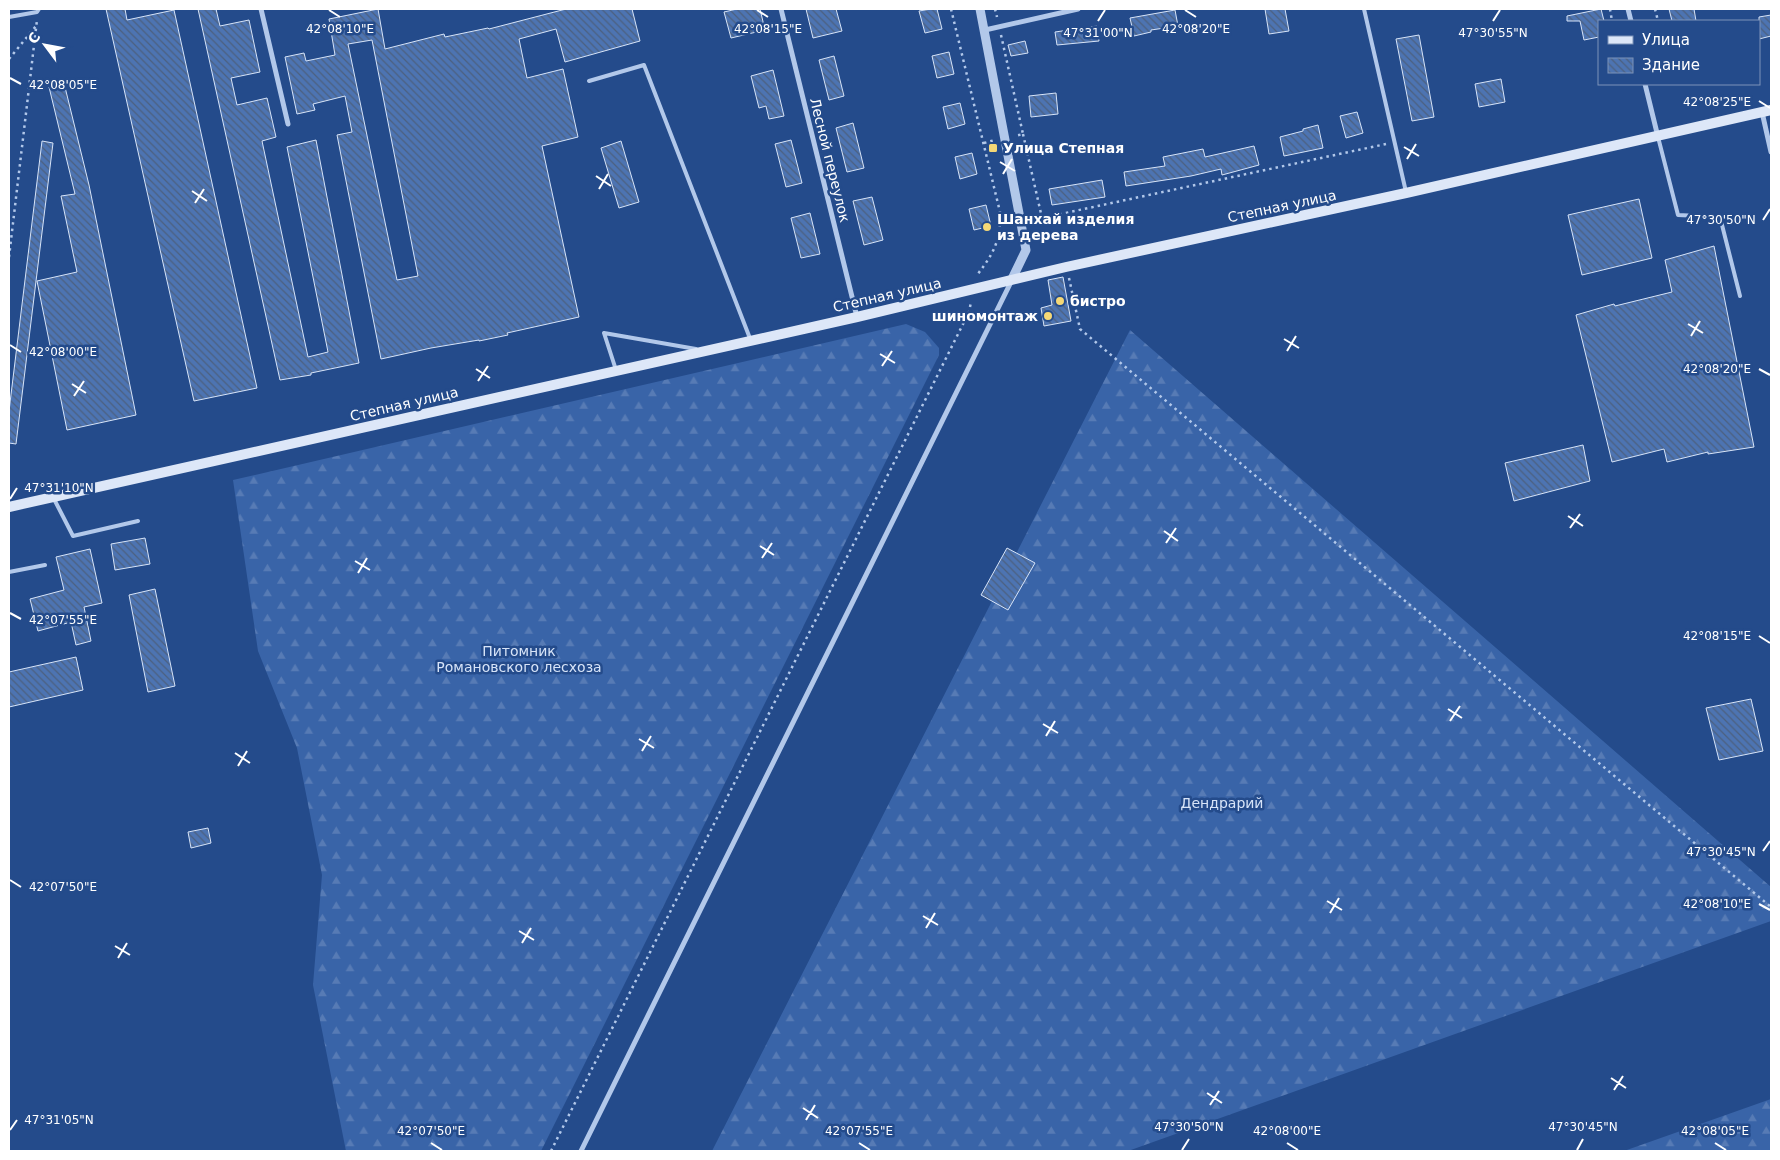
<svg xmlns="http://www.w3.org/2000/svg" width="1780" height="1160" font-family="'DejaVu Sans',sans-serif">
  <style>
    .forest { fill: url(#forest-firs) }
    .building { fill: url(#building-back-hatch); stroke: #d7e4f8; fill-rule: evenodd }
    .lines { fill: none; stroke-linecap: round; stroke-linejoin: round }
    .path { stroke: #b2c8ea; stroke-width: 2.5; stroke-dasharray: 2.5 4; stroke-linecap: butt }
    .service { stroke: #b2c8ea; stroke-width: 4 }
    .minor { stroke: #b2c8ea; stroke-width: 5 }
    .tertiary { stroke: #b2c8ea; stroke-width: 9 }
    .secondary { stroke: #dde7f8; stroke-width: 10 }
    .ticks { fill: none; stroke: #fff; stroke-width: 2 }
    .poi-dot { fill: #f5d876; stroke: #244b8b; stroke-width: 2 }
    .labels { text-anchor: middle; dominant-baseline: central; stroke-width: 5; stroke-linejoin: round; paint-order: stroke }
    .poi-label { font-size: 14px; font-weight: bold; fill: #fff; stroke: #244b8b; text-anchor: start }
    .street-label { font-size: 14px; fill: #fff; stroke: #244b8b }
    .park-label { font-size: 14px; fill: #d7e4f8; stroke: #244b8b }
    .ticks-label { font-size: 12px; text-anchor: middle; fill: #fff; stroke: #244b8b; stroke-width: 5; stroke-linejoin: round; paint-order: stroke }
  </style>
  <defs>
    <pattern id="forest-firs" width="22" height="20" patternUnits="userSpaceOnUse" patternTransform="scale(1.25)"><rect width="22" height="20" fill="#3964a8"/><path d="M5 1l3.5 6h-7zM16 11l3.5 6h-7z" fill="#577bb5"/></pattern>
    <pattern id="building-back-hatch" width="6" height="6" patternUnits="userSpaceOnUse" patternTransform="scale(1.25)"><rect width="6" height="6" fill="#4d74b2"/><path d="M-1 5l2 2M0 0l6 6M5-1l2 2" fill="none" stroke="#4c607f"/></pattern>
  </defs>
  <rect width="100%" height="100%" fill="#244b8b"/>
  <path class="forest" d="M 906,324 L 925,332 L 939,348 L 939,355 L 541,1151 L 346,1151 L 313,985 L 322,875 L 297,748 L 258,651 L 233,480 Z
    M 1130,330 L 1771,887 L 1771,921 L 1128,1151 L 712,1151 Z
    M 1771,1099 L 1771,1151 L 1624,1151 Z"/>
  <path class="building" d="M 106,9 L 125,9 L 127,20 L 174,10 L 257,388 L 194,401 Z
    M 198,9 L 216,9 L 220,26 L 249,20 L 260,72 L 231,78 L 237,105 L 267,98 L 276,137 L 262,141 L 308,357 L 328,352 L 287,147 L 316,140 L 359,363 L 311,373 L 311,375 L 280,380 Z
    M 378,9 L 385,49 L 444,34 L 445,37 L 488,28 L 489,29 L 566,9 L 632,9 L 640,41 L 565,62 L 556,29 L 519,39 L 527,78 L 563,69 L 578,137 L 542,146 L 579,317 L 507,333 L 508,335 L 479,341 L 479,340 L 431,348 L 381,359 L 337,135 L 352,132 L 345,96 L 313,104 L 315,110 L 297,114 L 285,57 L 304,53 L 306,61 L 335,55 L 329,19 ZM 372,40 L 418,276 L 397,280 L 348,44 Z
    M 737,9 L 760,9 L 765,30 L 731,38 L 724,12 Z
    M 806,9 L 836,9 L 842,31 L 813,38 Z
    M 931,9 L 937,9 L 942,29 L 925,33 L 919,11 Z
    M 1265,9 L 1285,9 L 1289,31 L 1269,34 Z
    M 1601,9 L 1604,21 L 1599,21 L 1599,37 L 1584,40 L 1580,21 L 1567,21 L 1567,16 Z
    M 1669,9 L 1694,9 L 1696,21 L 1672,21 Z
    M 1175,10 L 1178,26 L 1151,30 L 1151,32 L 1134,36 L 1130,18 Z
    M 1771,15 L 1771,36 L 1759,39 L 1759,17 Z
    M 1097,26 L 1099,41 L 1057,45 L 1055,32 Z
    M 1419,35 L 1434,117 L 1412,121 L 1396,39 Z
    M 1025,41 L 1028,53 L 1011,56 L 1008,45 Z
    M 949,52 L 954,74 L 937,78 L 932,56 Z
    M 834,56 L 844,96 L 829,100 L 819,60 Z
    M 773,70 L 784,116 L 769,119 L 766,106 L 759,108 L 751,76 Z
    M 1501,79 L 1505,102 L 1479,107 L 1475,84 Z
    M 64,83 L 89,185 L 136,415 L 67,430 L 37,281 L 77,272 L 61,196 L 75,194 L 49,87 Z
    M 1056,93 L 1058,114 L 1031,117 L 1029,96 Z
    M 960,103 L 965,124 L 948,129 L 943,107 Z
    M 1357,112 L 1363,133 L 1346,138 L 1340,116 Z
    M 853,123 L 864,168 L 847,172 L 836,128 Z
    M 1318,125 L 1323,148 L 1284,156 L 1280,137 L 1303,131 L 1303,129 Z
    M 791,140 L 802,183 L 786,187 L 775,144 Z
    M 42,141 L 53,143 L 16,444 L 9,443 L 9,411 Z
    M 621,141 L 639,202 L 619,208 L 601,148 Z
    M 1254,146 L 1259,165 L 1222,175 L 1221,169 L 1191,176 L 1126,186 L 1124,172 L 1165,166 L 1163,157 L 1203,149 L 1205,157 Z
    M 972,153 L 977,174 L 960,179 L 955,157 Z
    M 1102,180 L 1105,197 L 1052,205 L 1049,189 Z
    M 872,197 L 883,240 L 864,245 L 853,201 Z
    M 1639,199 L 1652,258 L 1582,275 L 1568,215 Z
    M 986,205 L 991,226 L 974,230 L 969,209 Z
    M 810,213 L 820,254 L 801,258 L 791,218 Z
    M 1714,246 L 1754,447 L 1708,454 L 1708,452 L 1667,462 L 1664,449 L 1612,462 L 1576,315 L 1614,304 L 1615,306 L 1672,292 L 1665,260 Z
    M 1063,277 L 1071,321 L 1044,326 L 1041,308 L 1052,305 L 1048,280 Z
    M 1583,445 L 1590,481 L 1514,501 L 1505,463 Z
    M 145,538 L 150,564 L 115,570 L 111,544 Z
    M 1007,548 L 1035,563 L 1008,610 L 981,595 Z
    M 90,549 L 102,603 L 84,607 L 91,641 L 76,645 L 71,622 L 38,631 L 30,599 L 64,590 L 56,557 Z
    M 155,589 L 175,686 L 148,692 L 129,595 Z
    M 76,657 L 83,690 L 9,707 L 9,672 Z
    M 1751,699 L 1763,751 L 1719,760 L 1706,708 Z
    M 208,828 L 211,843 L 191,848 L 188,832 Z"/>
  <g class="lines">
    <path class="path" d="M 951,9 L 1000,212 C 1001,240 994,253 977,275
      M 995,9 L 997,17
      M 1610,9 L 1612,21
      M 1655,9 L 1658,21
      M 1001,35 L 1023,134 L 1015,136
      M 9,59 L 36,26
      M 1023,134 L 1042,218 L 1386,144
      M 984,143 L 995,140
      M 9,257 L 37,20
      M 1069,278 L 1080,329 L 1771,907
      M 551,1151 L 969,312 L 971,302"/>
    <path class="service" d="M 1364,9 L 1406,192
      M 9,17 L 37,12 L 39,9
      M 589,81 L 644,65 L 751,341
      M 1658,137 L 1678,215 L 1720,217 L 1740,296
      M 616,370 L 604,333 L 696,349
      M 53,497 L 73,536 L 138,521
      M 9,572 L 45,565"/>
    <path class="minor" d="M 261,9 L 288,124
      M 781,9 L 857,317
      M 1628,9 L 1631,21
      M 985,30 L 1078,9
      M 1645,84 L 1658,137
      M 1762,112 L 1771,152
      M 581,1151 L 1012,280"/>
    <path class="tertiary" d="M 980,9 L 1026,250 L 1012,279"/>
    <path class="secondary" d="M 9,507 L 857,317 L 1066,267 L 1406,193 L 1771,110"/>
  </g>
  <path class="ticks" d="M 329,10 L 340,17M 757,10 L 768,17M 1185,10 L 1196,17M 1098,21 L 1105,10M 1493,21 L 1500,10M 10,78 L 21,84M 1759,101 L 1770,108M 1404,147 L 1419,156M 1407,159 L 1416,144M 1000,162 L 1015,171M 1003,174 L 1012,159M 596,176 L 611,186M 599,189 L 608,174M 192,191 L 207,201M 195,203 L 204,189M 1763,220 L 1770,209M 1688,324 L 1703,333M 1691,336 L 1700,321M 1284,339 L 1299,348M 10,345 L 21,352M 1287,351 L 1296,336M 880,354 L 895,363M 882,366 L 892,351M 476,369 L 490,378M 1759,369 L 1770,375M 478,381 L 488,366M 72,384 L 86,393M 74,396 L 84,381M 10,499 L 17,488M 1568,516 L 1583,526M 1570,528 L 1580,514M 1164,531 L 1178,541M 1166,543 L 1176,528M 760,546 L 774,555M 762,558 L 772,543M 355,561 L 370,570M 358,573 L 367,558M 10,613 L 21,619M 1759,636 L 1770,643M 1448,709 L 1462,718M 1450,721 L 1460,706M 1043,724 L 1058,733M 1046,736 L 1055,721M 639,739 L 654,748M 642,751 L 651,736M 235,753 L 250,763M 238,766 L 247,751M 1763,851 L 1770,841M 10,880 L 21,887M 1327,901 L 1342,910M 1759,904 L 1770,910M 1330,913 L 1339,898M 923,916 L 938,925M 926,928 L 935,913M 519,931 L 534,940M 522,943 L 531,928M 115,946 L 130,955M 118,958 L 127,943M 1611,1078 L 1626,1088M 1614,1090 L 1623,1076M 1207,1093 L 1222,1103M 1210,1105 L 1219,1091M 803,1108 L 818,1118M 806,1120 L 815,1105M 10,1130 L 17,1120M 431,1143 L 442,1150M 859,1143 L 870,1150M 1287,1143 L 1298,1150M 1715,1143 L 1726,1150M 1182,1150 L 1189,1139M 1577,1150 L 1583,1139"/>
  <g class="poi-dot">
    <rect x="988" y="143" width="10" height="10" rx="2.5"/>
    <circle cx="987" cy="227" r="5"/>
    <circle cx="1060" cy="301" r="5"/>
    <circle cx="1048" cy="316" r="5"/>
  </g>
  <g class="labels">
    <g class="poi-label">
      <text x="1003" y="148">Улица Степная</text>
      <text x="997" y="219">Шанхай изделия<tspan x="997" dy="16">из дерева</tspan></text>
      <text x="1070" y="301">бистро</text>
      <text x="1038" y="316" text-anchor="end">шиномонтаж</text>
    </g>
    <g class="street-label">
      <text transform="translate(830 160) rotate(76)">Лесной переулок</text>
      <text transform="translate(1282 206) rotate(-12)">Степная улица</text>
      <text transform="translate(887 295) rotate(-13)">Степная улица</text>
      <text transform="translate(404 404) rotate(-13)">Степная улица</text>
    </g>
    <g class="park-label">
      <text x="519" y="651">Питомник<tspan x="519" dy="16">Романовского лесхоза</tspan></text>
      <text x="1222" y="803">Дендрарий</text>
    </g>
  </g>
  <g class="ticks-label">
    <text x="340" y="33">42°08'10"E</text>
    <text x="768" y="33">42°08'15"E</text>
    <text x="1196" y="33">42°08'20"E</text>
    <text x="1098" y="37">47°31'00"N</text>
    <text x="1493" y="37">47°30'55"N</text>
    <text x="63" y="89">42°08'05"E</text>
    <text x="1717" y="106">42°08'25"E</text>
    <text x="1721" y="224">47°30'50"N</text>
    <text x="63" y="356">42°08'00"E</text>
    <text x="1717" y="373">42°08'20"E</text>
    <text x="59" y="492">47°31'10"N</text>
    <text x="63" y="624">42°07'55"E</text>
    <text x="1717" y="640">42°08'15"E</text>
    <text x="1721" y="856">47°30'45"N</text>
    <text x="63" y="891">42°07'50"E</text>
    <text x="1717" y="908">42°08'10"E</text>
    <text x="59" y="1124">47°31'05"N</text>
    <text x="1189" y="1131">47°30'50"N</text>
    <text x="1583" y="1131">47°30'45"N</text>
    <text x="431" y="1135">42°07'50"E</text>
    <text x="859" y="1135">42°07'55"E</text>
    <text x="1287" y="1135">42°08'00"E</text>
    <text x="1715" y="1135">42°08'05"E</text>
  </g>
  <rect width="1780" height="1160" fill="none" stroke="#ffffff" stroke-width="20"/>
  <rect x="1598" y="20" width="162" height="65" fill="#244b8b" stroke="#7c93b9"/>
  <rect x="1608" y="36" width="25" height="8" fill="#dde7f8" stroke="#7c93b9"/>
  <text x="1642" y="45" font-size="15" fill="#ffffff">Улица</text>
  <rect x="1608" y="58" width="25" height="15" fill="url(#building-back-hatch)" stroke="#7c93b9"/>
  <text x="1642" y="70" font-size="15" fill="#ffffff">Здание</text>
  <g transform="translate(45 45) rotate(302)" stroke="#244b8b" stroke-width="4" paint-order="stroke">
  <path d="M0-4L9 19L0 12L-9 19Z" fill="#ffffff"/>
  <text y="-8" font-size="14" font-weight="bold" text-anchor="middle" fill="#ffffff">С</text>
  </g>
</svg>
